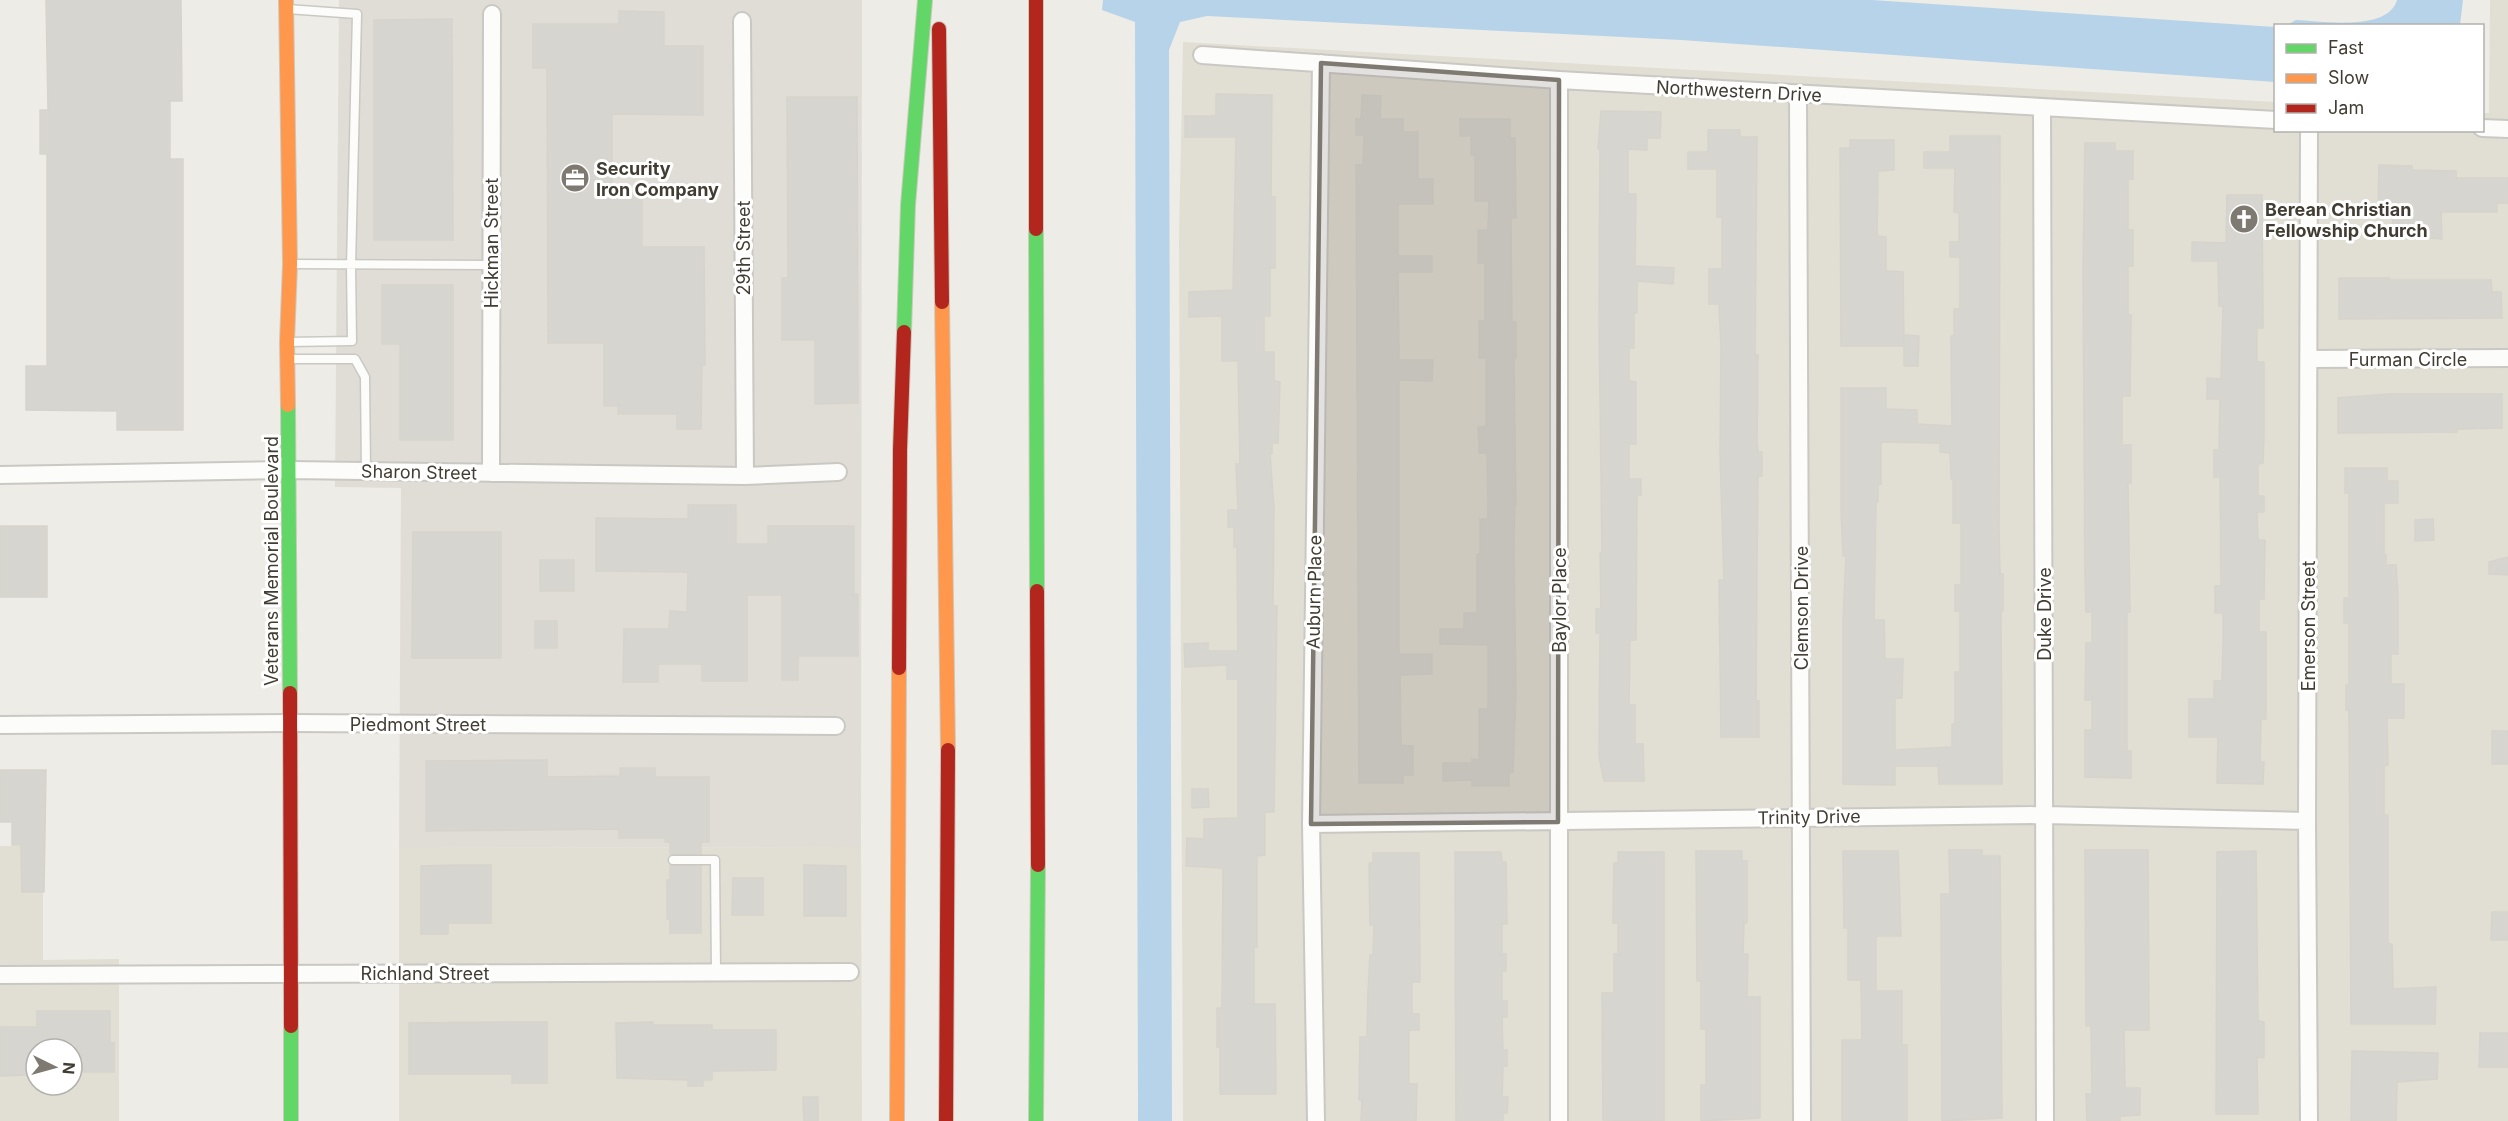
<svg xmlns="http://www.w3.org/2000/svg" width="2508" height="1121" font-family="Inter,sans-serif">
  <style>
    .residential { fill: #e1ded3; fill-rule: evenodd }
    .industrial { fill: #e0ddd7 }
    .water { fill: #b7d3ea }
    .building { fill: #d7d5cf; stroke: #d6d3cc; stroke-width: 1.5; fill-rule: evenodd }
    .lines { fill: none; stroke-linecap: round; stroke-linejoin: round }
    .lane-casing { stroke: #cac8c2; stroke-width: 11 }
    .street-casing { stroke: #cac8c2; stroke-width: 20 }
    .fast-casing { stroke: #ccc9bd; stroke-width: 16 }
    .slow-casing { stroke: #ccc9bd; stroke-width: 16 }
    .jam-casing { stroke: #ccc9bd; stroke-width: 16 }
    .lane { stroke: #fcfcfb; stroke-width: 8 }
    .street { stroke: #fcfcfb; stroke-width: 16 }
    .fast { stroke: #63d668; stroke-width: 14 }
    .slow { stroke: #ff974d; stroke-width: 14 }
    .jam { stroke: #b3261e; stroke-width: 14 }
    .marked { fill: #7e7a72; fill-opacity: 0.2; stroke: #7e7a72; stroke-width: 4.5; stroke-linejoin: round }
    .labels { text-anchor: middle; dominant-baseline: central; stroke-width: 6; stroke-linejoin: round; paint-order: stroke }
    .street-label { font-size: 18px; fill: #423d33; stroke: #fff }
    .poi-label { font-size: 18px; font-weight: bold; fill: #423d33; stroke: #fff; text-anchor: start }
  </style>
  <rect width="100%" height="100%" fill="#eeece6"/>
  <path class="residential" d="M 2490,0 L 2508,0 L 2508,1121 L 1183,1121 L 1179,241 L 1183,42 L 2275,102 L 2276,130 L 2482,130 L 2483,113 L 2489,113 Z
    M 0,846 L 43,846 L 43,960 L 119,959 L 119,1121 L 0,1121 ZM 36,1049 L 72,1049 L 72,1085 L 36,1085 Z
    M 861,847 L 862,1121 L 399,1121 L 399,848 Z"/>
  <path class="industrial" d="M 339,0 L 862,0 L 861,847 L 399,848 L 401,488 L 335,487 Z"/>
  <path class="water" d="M 1103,0 L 1872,0 L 2275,27 L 2275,82 L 1681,40 L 1207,16 L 1180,22 L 1169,50 L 1172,1121 L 1138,1121 L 1135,22 L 1102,10 Z
    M 2397,0 L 2463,0 L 2460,25 L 2287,25 L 2296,20 C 2321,21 2388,32 2397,0 Z"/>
  <path class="building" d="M 46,0 L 181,0 L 182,101 L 170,101 L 170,159 L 183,159 L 183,430 L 117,430 L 117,411 L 26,410 L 26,366 L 47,366 L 47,154 L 40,154 L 40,110 L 48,110 Z
    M 619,11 L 664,12 L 664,46 L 703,46 L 703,115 L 612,114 L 612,189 L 642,189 L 642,247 L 704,247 L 705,365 L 702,365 L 701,429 L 677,429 L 677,414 L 618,414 L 618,406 L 604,406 L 604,343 L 548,343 L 547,68 L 533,68 L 533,24 L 619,24 Z
    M 452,19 L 453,240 L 374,240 L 374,20 Z
    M 1216,94 L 1272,95 L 1271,197 L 1275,197 L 1275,268 L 1270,268 L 1270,316 L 1264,316 L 1264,352 L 1274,352 L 1274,381 L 1280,382 L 1278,443 L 1272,443 L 1272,454 L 1270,454 L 1274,508 L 1273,606 L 1277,606 L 1274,812 L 1265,812 L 1265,855 L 1257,856 L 1257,947 L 1254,947 L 1254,1004 L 1275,1004 L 1276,1094 L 1220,1094 L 1220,1047 L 1217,1047 L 1217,1008 L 1222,1008 L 1223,868 L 1186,866 L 1187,838 L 1204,839 L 1204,819 L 1238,818 L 1238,679 L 1227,679 L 1227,665 L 1185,667 L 1184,644 L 1208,643 L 1208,651 L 1238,651 L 1237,547 L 1234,547 L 1234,527 L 1228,527 L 1228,510 L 1238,510 L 1236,464 L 1240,464 L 1238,361 L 1222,361 L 1222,316 L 1189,317 L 1189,292 L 1233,290 L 1236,137 L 1185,137 L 1185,116 L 1216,116 Z
    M 1362,95 L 1381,96 L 1380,119 L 1403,119 L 1403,132 L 1418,132 L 1418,179 L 1433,179 L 1433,204 L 1398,204 L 1398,256 L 1432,256 L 1432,272 L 1398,272 L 1399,360 L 1433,360 L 1432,381 L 1399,380 L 1399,654 L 1432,654 L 1432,674 L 1400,675 L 1401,745 L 1413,746 L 1413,775 L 1403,775 L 1403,783 L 1359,783 L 1356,165 L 1363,165 L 1364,135 L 1356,135 L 1356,119 L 1361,119 Z
    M 787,97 L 857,97 L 858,403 L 815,404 L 815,340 L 782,340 L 782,278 L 788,278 Z
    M 1601,111 L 1661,112 L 1660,138 L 1647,138 L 1647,150 L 1628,149 L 1628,194 L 1636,194 L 1635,266 L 1674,268 L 1673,284 L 1637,281 L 1637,313 L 1634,313 L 1634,348 L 1629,348 L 1629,381 L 1636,382 L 1636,444 L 1629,444 L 1629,479 L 1641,479 L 1641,495 L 1637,495 L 1636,640 L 1630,640 L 1629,705 L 1635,705 L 1635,744 L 1643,744 L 1644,781 L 1604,781 L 1599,756 L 1600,633 L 1596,633 L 1596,609 L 1601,609 L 1600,553 L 1602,553 L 1599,323 L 1600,149 L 1598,149 Z
    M 1460,119 L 1510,119 L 1510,138 L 1515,138 L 1516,218 L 1511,218 L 1512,322 L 1516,322 L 1516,358 L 1514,358 L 1516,505 L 1515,505 L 1514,545 L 1516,694 L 1513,772 L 1509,772 L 1509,786 L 1472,786 L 1472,780 L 1443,781 L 1443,763 L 1472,763 L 1472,759 L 1479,760 L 1479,709 L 1488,709 L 1488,645 L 1440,644 L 1440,629 L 1464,629 L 1464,613 L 1477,613 L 1477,554 L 1480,554 L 1480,519 L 1488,519 L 1487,453 L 1479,453 L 1478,427 L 1486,426 L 1486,358 L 1479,358 L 1479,321 L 1485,321 L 1485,263 L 1478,263 L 1478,230 L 1488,230 L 1489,201 L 1475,201 L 1475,155 L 1471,155 L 1471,136 L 1460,136 Z
    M 1708,130 L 1740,130 L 1740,137 L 1757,137 L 1755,355 L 1758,355 L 1757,442 L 1758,452 L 1762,452 L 1762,476 L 1758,476 L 1757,563 L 1756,701 L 1759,701 L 1759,737 L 1721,737 L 1719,580 L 1724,580 L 1720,455 L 1721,347 L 1719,304 L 1709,304 L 1709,269 L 1722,269 L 1722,217 L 1717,217 L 1717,169 L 1688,169 L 1688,152 L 1708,152 Z
    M 1950,136 L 2000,136 L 1999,530 L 2000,574 L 2003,574 L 2003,611 L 2001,611 L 2002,784 L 1939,784 L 1938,766 L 1895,766 L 1895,785 L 1843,784 L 1843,620 L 1846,556 L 1843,556 L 1841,511 L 1841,388 L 1886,388 L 1886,409 L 1917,410 L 1917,424 L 1952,426 L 1951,336 L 1954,336 L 1954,309 L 1960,309 L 1960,257 L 1950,257 L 1950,242 L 1959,242 L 1959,213 L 1954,212 L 1955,168 L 1924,168 L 1924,152 L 1950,152 ZM 1881,442 L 1940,443 L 1940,452 L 1950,453 L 1951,479 L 1953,479 L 1953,523 L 1961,523 L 1961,585 L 1955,585 L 1955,611 L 1960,611 L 1960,672 L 1955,672 L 1955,724 L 1952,724 L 1952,747 L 1895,750 L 1895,698 L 1902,698 L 1903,659 L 1885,659 L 1884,620 L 1874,620 L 1876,502 L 1878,502 L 1878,483 L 1881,484 Z
    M 1850,140 L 1894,140 L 1894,170 L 1878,171 L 1877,236 L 1886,237 L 1886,271 L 1903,272 L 1904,346 L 1841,346 L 1840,148 L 1850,148 Z
    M 2085,143 L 2115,143 L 2115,151 L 2133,151 L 2133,179 L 2128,179 L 2128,230 L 2133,230 L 2133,266 L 2128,266 L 2128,315 L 2131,315 L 2130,396 L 2122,396 L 2122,445 L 2131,445 L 2131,483 L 2128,483 L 2130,612 L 2127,612 L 2127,751 L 2131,751 L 2131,778 L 2085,777 L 2085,730 L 2092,730 L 2092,700 L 2085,700 L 2086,643 L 2092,643 L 2092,612 L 2086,612 L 2085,569 L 2083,271 Z
    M 2379,165 L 2412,166 L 2412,170 L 2456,171 L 2456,178 L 2508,178 L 2508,203 L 2497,203 L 2497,212 L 2441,212 L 2442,239 L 2392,236 L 2393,210 L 2378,210 Z
    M 2227,195 L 2262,195 L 2263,328 L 2257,328 L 2257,362 L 2264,362 L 2264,436 L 2263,463 L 2258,464 L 2258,496 L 2264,496 L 2264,512 L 2257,512 L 2258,540 L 2265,540 L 2264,599 L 2259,599 L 2259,632 L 2266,632 L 2266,719 L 2261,719 L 2260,762 L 2264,762 L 2263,784 L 2217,783 L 2218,737 L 2189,737 L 2189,699 L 2214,699 L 2214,681 L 2222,681 L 2223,642 L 2223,613 L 2215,613 L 2215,586 L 2221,586 L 2220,477 L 2214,477 L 2214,450 L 2219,450 L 2220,399 L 2207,399 L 2207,378 L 2221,379 L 2223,306 L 2219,306 L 2218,261 L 2192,261 L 2192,242 L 2226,243 Z
    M 2339,278 L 2389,278 L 2389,280 L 2491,280 L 2492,292 L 2501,292 L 2502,318 L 2339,319 Z
    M 382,285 L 453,285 L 453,440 L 400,440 L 400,344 L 382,344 Z
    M 1904,335 L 1919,336 L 1918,366 L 1904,366 Z
    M 2390,394 L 2502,394 L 2502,428 L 2457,429 L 2457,432 L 2338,433 L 2338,398 Z
    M 2345,468 L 2387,468 L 2387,481 L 2398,481 L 2398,503 L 2384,503 L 2384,555 L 2386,555 L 2386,565 L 2396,565 L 2398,597 L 2398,654 L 2391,654 L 2391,684 L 2404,684 L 2404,718 L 2387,718 L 2388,765 L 2384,766 L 2384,815 L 2388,815 L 2388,944 L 2392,944 L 2393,989 L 2436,987 L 2435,1024 L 2351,1024 L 2349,710 L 2346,710 L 2346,685 L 2349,685 L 2349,623 L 2344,623 L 2344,598 L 2349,598 L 2349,493 L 2345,493 Z
    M 688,505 L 736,505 L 736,544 L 768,544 L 768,526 L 854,526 L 854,594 L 858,594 L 858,656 L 798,656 L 798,680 L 782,680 L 782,595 L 747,595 L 747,681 L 702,681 L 702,664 L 658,664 L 658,682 L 623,682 L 624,629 L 669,629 L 670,611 L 687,612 L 688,572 L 596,571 L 596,518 L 688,519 Z
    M 2433,519 L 2434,540 L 2415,541 L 2415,520 Z
    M 0,526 L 47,526 L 47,597 L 0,597 Z
    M 413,532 L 501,532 L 501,658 L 412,658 Z
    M 2508,557 L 2508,575 L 2489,574 L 2489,562 Z
    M 540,560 L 574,560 L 574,591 L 540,591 Z
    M 535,621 L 557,621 L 557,648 L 535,648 Z
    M 2492,731 L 2508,731 L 2508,764 L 2492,764 Z
    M 547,760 L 547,777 L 620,776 L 620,768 L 655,768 L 655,777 L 709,777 L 709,842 L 701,842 L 701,854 L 670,854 L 670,842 L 665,842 L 665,838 L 619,838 L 619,829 L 426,831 L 426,761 Z
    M 0,770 L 46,770 L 44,892 L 22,892 L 21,845 L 12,845 L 12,822 L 0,822 Z
    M 1192,789 L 1208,789 L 1209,807 L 1192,808 Z
    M 1949,850 L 1982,850 L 1982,856 L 2000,856 L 2002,1118 L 1942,1121 L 1941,894 L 1950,894 Z
    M 2085,850 L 2148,850 L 2149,1030 L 2124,1030 L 2125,1088 L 2140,1088 L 2140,1115 L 2120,1116 L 2120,1121 L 2087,1121 L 2086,1094 L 2092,1094 L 2091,1026 L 2086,1026 Z
    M 1696,851 L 1742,851 L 1742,861 L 1747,861 L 1747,923 L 1744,923 L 1743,954 L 1748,954 L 1747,997 L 1760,997 L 1760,1118 L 1701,1121 L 1701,1085 L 1706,1085 L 1706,1029 L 1701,1029 L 1701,981 L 1697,981 Z
    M 1843,851 L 1898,851 L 1901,936 L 1876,936 L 1876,991 L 1902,991 L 1902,1045 L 1907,1045 L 1907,1121 L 1842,1121 L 1842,1040 L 1862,1040 L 1861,980 L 1848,980 L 1848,928 L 1844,928 Z
    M 2256,851 L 2258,1021 L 2264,1022 L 2264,1058 L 2257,1057 L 2258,1114 L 2216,1114 L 2217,852 Z
    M 1455,852 L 1501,852 L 1502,862 L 1506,862 L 1507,924 L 1502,924 L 1502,954 L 1506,954 L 1506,971 L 1502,971 L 1502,1001 L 1507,1001 L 1507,1017 L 1502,1017 L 1503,1050 L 1507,1050 L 1507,1066 L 1503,1066 L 1502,1097 L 1508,1097 L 1507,1113 L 1503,1113 L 1503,1121 L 1456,1121 Z
    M 1618,852 L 1664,852 L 1664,1121 L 1603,1120 L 1602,993 L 1614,993 L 1614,954 L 1618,954 L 1618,923 L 1613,923 L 1614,863 L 1618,863 Z
    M 1373,853 L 1419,853 L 1420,982 L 1412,982 L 1412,1014 L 1419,1014 L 1419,1030 L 1409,1030 L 1409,1084 L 1417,1084 L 1416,1121 L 1361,1121 L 1362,1100 L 1359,1100 L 1360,1037 L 1367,1037 L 1368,991 L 1370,955 L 1373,955 L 1374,925 L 1370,925 L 1369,863 L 1373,863 Z
    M 459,865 L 491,865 L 491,923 L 448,923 L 448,934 L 421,934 L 421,866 Z
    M 804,865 L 846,866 L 846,916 L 804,916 Z
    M 670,866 L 701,866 L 701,933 L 670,933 L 670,919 L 667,919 L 667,880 L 670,880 Z
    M 733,878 L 763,878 L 763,915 L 732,915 Z
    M 2492,912 L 2508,912 L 2508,940 L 2491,940 Z
    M 37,1011 L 110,1011 L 110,1043 L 114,1043 L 114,1072 L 76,1072 L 76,1049 L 36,1049 L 36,1073 L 27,1073 L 27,1075 L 0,1076 L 0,1027 L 37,1027 Z
    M 512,1022 L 547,1022 L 547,1083 L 512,1083 L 512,1074 L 409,1074 L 409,1023 Z
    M 653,1022 L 653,1025 L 712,1025 L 712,1030 L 776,1030 L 776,1070 L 712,1071 L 712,1080 L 703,1080 L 703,1086 L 688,1086 L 688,1080 L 617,1078 L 616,1023 Z
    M 2480,1033 L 2508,1033 L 2508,1067 L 2479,1067 Z
    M 2352,1051 L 2438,1053 L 2437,1079 L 2397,1082 L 2396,1121 L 2351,1121 Z
    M 803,1097 L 818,1097 L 818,1121 L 804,1121 Z"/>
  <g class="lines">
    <g class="lane-casing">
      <path id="lane" d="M 287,9 L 357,14 L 351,266 L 352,341 L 288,342
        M 291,264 L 491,265
        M 288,359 L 355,359 L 365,377 L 366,471
        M 673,860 L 715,860 L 716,972"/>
    </g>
    <g class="street-casing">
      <path id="street" d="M 742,21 L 745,476
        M 1202,55 L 1559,80 L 2276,120
        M 1798,94 L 1802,1121
        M 2042,107 L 2045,1121
        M 2482,128 L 2508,129
        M 2309,359 L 2508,358
        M 491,473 L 492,14
        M 0,475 L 290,470 L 745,476 L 838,472
        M 0,725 L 290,723 L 836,726
        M 1311,824 L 2044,815 L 2307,821
        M 0,975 L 850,972
        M 1316,1121 L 1311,824 L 1321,63
        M 1559,1121 L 1559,80
        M 2309,1121 L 2307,821 L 2309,130"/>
    </g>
    <g class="fast-casing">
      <path id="fast" d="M 1036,229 L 1037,591
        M 904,332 L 908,205 L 925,0
        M 288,405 L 290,693
        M 291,1026 L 291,1121
        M 1036,1121 L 1038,865"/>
    </g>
    <g class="slow-casing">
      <path id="slow" d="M 286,0 L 290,264 L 287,342 L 288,405
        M 942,302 L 948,750
        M 897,1121 L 899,668"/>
    </g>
    <g class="jam-casing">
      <path id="jam" d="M 1036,0 L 1036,229
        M 939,29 L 942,302
        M 1037,591 L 1038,865
        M 899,668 L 900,450 L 904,332
        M 290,693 L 291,1026
        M 946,1121 L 948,750"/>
    </g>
    <use href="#lane" class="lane"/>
    <use href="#street" class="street"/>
    <use href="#fast" class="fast"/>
    <use href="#slow" class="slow"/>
    <use href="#jam" class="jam"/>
  </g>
  <path class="marked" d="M 1321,63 L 1559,80 L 1558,822 L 1311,824 Z"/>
  <defs>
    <g id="office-disc" transform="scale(1.5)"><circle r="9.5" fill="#7e7a72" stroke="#fff"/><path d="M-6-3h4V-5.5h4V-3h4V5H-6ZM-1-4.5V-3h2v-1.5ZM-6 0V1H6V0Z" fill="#fff"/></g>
    <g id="church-disc" transform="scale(1.5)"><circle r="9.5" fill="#7e7a72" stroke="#fff"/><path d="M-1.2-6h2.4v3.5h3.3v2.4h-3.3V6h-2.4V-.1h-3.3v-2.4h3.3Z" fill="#fff"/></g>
  </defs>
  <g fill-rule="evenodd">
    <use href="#office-disc" x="575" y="178"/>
    <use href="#church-disc" x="2244" y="219"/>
  </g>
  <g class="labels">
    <g class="street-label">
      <text transform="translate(1739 91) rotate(3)">Northwestern Drive</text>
      <text transform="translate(491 243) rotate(-90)">Hickman Street</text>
      <text transform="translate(743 248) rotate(-90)">29th Street</text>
      <text x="2408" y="359">Furman Circle</text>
      <text transform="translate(419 472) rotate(1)">Sharon Street</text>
      <text transform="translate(271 561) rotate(-90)">Veterans Memorial Boulevard</text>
      <text transform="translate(1314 592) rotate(-89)">Auburn Place</text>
      <text transform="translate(1559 600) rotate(-90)">Baylor Place</text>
      <text transform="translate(1801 608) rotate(-90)">Clemson Drive</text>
      <text transform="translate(2044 614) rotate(-90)">Duke Drive</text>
      <text transform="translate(2308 626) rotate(-90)">Emerson Street</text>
      <text x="418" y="724">Piedmont Street</text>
      <text transform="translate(1809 817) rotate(-1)">Trinity Drive</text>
      <text x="425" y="973">Richland Street</text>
    </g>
    <g class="poi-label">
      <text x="596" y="168">Security<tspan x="596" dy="21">Iron Company</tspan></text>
      <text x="2265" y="209">Berean Christian<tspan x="2265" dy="21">Fellowship Church</tspan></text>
    </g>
  </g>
  <rect x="2274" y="24" width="210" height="108" fill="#ffffff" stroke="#b3b1ad" stroke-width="1.5"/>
  <rect x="2286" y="44" width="30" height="9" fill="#63d668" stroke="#b3b1ad" stroke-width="1.5"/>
  <text x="2328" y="54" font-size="18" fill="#423d33">Fast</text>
  <rect x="2286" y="74" width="30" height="9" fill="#ff974d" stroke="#b3b1ad" stroke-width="1.5"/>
  <text x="2328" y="84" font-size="18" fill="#423d33">Slow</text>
  <rect x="2286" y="104" width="30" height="9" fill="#b3261e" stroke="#b3b1ad" stroke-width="1.5"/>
  <text x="2328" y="114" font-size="18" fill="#423d33">Jam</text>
  <g transform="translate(54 1067) rotate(95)"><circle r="28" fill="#ffffff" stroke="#b3b1ad" stroke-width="1.5"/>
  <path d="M0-4.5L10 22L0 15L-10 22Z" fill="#7e7a72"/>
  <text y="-9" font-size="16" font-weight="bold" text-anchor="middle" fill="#423d33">N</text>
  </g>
</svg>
